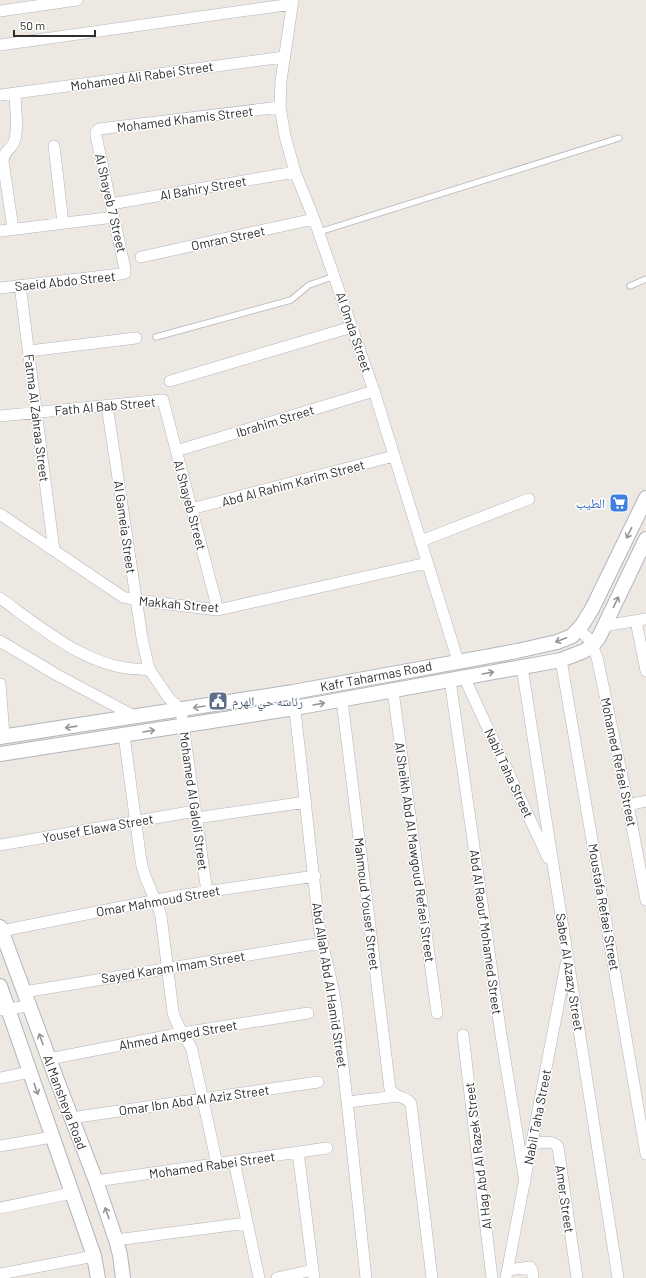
<svg xmlns="http://www.w3.org/2000/svg" width="646" height="1278" viewBox="0 0 646 1278" font-family="Barlow,'Noto Naskh Arabic',sans-serif">
  <style>
    .lines { fill: none; stroke-linecap: round; stroke-linejoin: round }
    .service-casing { stroke: #b2b4bc; stroke-width: 7 }
    .minor-casing { stroke: #b2b4bc; stroke-width: 12 }
    .tertiary-casing { stroke: #b2b4bc; stroke-width: 16 }
    .service { stroke: #fff; stroke-width: 5.5 }
    .minor { stroke: #fff; stroke-width: 11 }
    .tertiary { stroke: #fff; stroke-width: 14 }
    .oneway { stroke: #969696 }
    .labels { text-anchor: middle; dominant-baseline: central; stroke-width: 3; stroke-linejoin: round; paint-order: stroke }
    .street-label { font-size: 13px; fill: #2e2e2e; stroke: #fff }
    .shop-label { font-size: 13px; fill: #366cbe; stroke: #fff; text-anchor: end }
    .service-label { font-size: 13px; fill: #4e5e75; stroke: #fff; text-anchor: start }
  </style>
  <rect width="100%" height="100%" fill="#ede8e2"/>
  <g class="lines">
    <defs>
      <path id="service" d="M319,232L619,138
        M630,286L646,279
        M156,337L291,300L309,285L335,276"/>
      <path id="minor" d="M293,0L281,81L280,107L285,136L295,172L314,219L374,391L458,661
        M0,11L77,0
        M0,45L292,4
        M0,95L284,57
        M54,146L63,223
        M111,204L295,172
        M13,229L3,161C4,150 11,150 14,142C19,130 15,106 15,93
        M0,231L114,217
        M141,257L314,219
        M20,285L54,551
        M0,288L121,274L125,273V269L96,136V132L99,129L280,107
        M29,351L136,338
        M170,381L352,327
        M107,405L142,638L149,669L168,697L181,710L207,892
        M0,416L163,400L218,610
        M176,451L374,391
        M191,509L394,456
        M0,514L123,597L136,600L218,610L427,563
        M421,541L529,499
        M0,598C43,629 93,673 149,669
        M636,621L646,671
        M604,626L646,619
        M578,629L589,639L597,657L628,805L646,900
        M0,641L57,675L136,717
        M561,660L646,1154
        M522,667L618,1278
        M464,677L548,858
        M450,680L501,1035L525,1182
        M0,684L4,736
        M393,691L437,1013
        M293,692L319,926C323,951 331,975 335,1000C347,1093 356,1185 366,1278
        M342,700L390,1089C395,1099 406,1095 411,1104L432,1278
        M124,735L141,861C144,881 156,897 161,916L173,1012C176,1026 186,1036 192,1050L217,1164
        M628,805L646,801
        M196,818L306,802
        M0,845L195,811
        M1,931L177,896L315,876
        M24,992L322,943
        M0,1010L29,1006
        M463,1035L492,1278
        M49,1059L182,1033L308,1013
        M0,1078L30,1072
        M348,1102L397,1096
        M71,1118L318,1082
        M532,1144C540,1143 553,1139 558,1147L577,1278
        M0,1146L52,1137
        M298,1152L314,1278
        M234,1161L259,1278
        M96,1181L327,1148
        M0,1208L72,1193
        M116,1240L247,1223
        M508,1270L530,1267L532,1270L533,1278
        M0,1274L94,1256
        M277,1278L313,1270
        M506,1278L566,964"/>
      <path id="tertiary" d="M0,737L293,692L517,651L557,642L572,636L582,625L592,609L646,498
        M0,754L295,708L561,660L584,651L593,645L599,637L646,539
        M0,927L58,1083L96,1181L116,1240L120,1255L123,1278
        M0,986L94,1256L98,1278"/>
    </defs>
    <use href="#service" class="service-casing"/>
    <use href="#minor" class="minor-casing"/>
    <use href="#tertiary" class="tertiary-casing"/>
    <use href="#service" class="service"/>
    <use href="#minor" class="minor"/>
    <use href="#tertiary" class="tertiary"/>
  </g>
  <defs><path id="oneway-shaft" d="M-6 0H5M1.5-3L5.5 0L1.5 3" fill="none" stroke-width="1.6" stroke-linecap="round" stroke-linejoin="round"/></defs>
  <g class="oneway">
    <use href="#oneway-shaft" transform="translate(629 533) rotate(116)"/>
    <use href="#oneway-shaft" transform="translate(616 602) rotate(-65)"/>
    <use href="#oneway-shaft" transform="translate(561 640) rotate(159)"/>
    <use href="#oneway-shaft" transform="translate(488 673) rotate(-10)"/>
    <use href="#oneway-shaft" transform="translate(319 704) rotate(-10)"/>
    <use href="#oneway-shaft" transform="translate(199 707) rotate(171)"/>
    <use href="#oneway-shaft" transform="translate(71 727) rotate(172)"/>
    <use href="#oneway-shaft" transform="translate(149 731) rotate(-9)"/>
    <use href="#oneway-shaft" transform="translate(41 1039) rotate(-110)"/>
    <use href="#oneway-shaft" transform="translate(36 1089) rotate(71)"/>
    <use href="#oneway-shaft" transform="translate(107 1213) rotate(-109)"/>
  </g>
  <defs>
    <symbol id="supermarket-square" viewBox="-11 -11 22 22"><rect x="-9" y="-9" width="18" height="18" rx="4" fill="#3f7fe0" stroke="#fff"/><path d="M-6-5.5h2.5l.6 2H6L4.5 2H-2.5L-4.4-4H-6ZM-1.5 3.2a1.3 1.3 0 1 0 .1 0ZM3 3.2a1.3 1.3 0 1 0 .1 0Z" fill="#fff"/></symbol>
    <symbol id="civic-square" viewBox="-11 -11 22 22"><rect x="-9" y="-9" width="18" height="18" rx="4" fill="#5c6f8a" stroke="#fff"/><path d="M-.6-6.5H3V-4.5H.6V-3L4-1V1h2V6H-6V1h2V-1L-.6-3ZM-1.2 2.5V6h2.4V2.5Z" fill="#fff"/></symbol>
  </defs>
  <g fill-rule="evenodd">
    <use href="#supermarket-square" x="608" y="492" width="22" height="22"/>
    <use href="#civic-square" x="207" y="690" width="22" height="22"/>
  </g>
  <g class="labels">
    <g class="street-label">
      <text transform="translate(142 76) rotate(-8)">Mohamed Ali Rabei Street</text>
      <text transform="translate(185 119) rotate(-7)">Mohamed Khamis Street</text>
      <text transform="translate(203 188) rotate(-10)">Al Bahiry Street</text>
      <text transform="translate(111 203) rotate(77)">Al Shayeb 7 Street</text>
      <text transform="translate(228 238) rotate(-12)">Omran Street</text>
      <text transform="translate(65 281) rotate(-6)">Saeid Abdo Street</text>
      <text transform="translate(354 332) rotate(71)">Al Omda Street</text>
      <text transform="translate(105 406) rotate(-5)">Fath Al Bab Street</text>
      <text transform="translate(37 418) rotate(83)">Fatma Al Zahraa Street</text>
      <text transform="translate(275 421) rotate(-17)">Ibrahim Street</text>
      <text transform="translate(293 483) rotate(-15)">Abd Al Rahim Karim Street</text>
      <text transform="translate(190 505) rotate(75)">Al Shayeb Street</text>
      <text transform="translate(125 527) rotate(82)">Al Gameia Street</text>
      <text transform="translate(179 604) rotate(5)">Makkah Street</text>
      <text transform="translate(376 676) rotate(-11)">Kafr Taharmas Road</text>
      <text transform="translate(619 762) rotate(78)">Mohamed Refaei Street</text>
      <text transform="translate(509 773) rotate(65)">Nabil Taha Street</text>
      <text transform="translate(194 801) rotate(82)">Mohamed Al Galoli Street</text>
      <text transform="translate(98 828) rotate(-10)">Yousef Elawa Street</text>
      <text transform="translate(415 852) rotate(82)">Al Sheikh Abd Al Mawgoud Refaei Street</text>
      <text transform="translate(158 901) rotate(-10)">Omar Mahmoud Street</text>
      <text transform="translate(367 904) rotate(83)">Mahmoud Yousef Street</text>
      <text transform="translate(604 907) rotate(80)">Moustafa Refaei Street</text>
      <text transform="translate(486 932) rotate(82)">Abd Al Raouf Mohamed Street</text>
      <text transform="translate(173 967) rotate(-9)">Sayed Karam Imam Street</text>
      <text transform="translate(570 972) rotate(81)">Saber Al Azazy Street</text>
      <text transform="translate(330 985) rotate(81)">Abd Allah Abd Al Hamid Street</text>
      <text transform="translate(178 1035) rotate(-10)">Ahmed Amged Street</text>
      <text transform="translate(194 1100) rotate(-8)">Omar Ibn Abd Al Aziz Street</text>
      <text transform="translate(65 1102) rotate(69)">Al Mansheya Road</text>
      <text transform="translate(537 1117) rotate(-79)">Nabil Taha Street</text>
      <text transform="translate(478 1156) rotate(-97)">Al Hag Abd Al Razek Street</text>
      <text transform="translate(212 1165) rotate(-8)">Mohamed Rabei Street</text>
      <text transform="translate(565 1199) rotate(82)">Amer Street</text>
    </g>
    <g class="shop-label">
      <text x="605" y="503">الطيب</text>
    </g>
    <g class="service-label">
      <text x="232" y="701">رئاسه حي الهرم</text>
    </g>
  </g>
  <path d="M14 30v6h81v-6" fill="none" stroke="#2e2e2e" stroke-width="2"/>
  <text x="20" y="30" font-size="12" fill="#2e2e2e" stroke="#ffffff" stroke-width="3" paint-order="stroke">50 m</text>
</svg>
